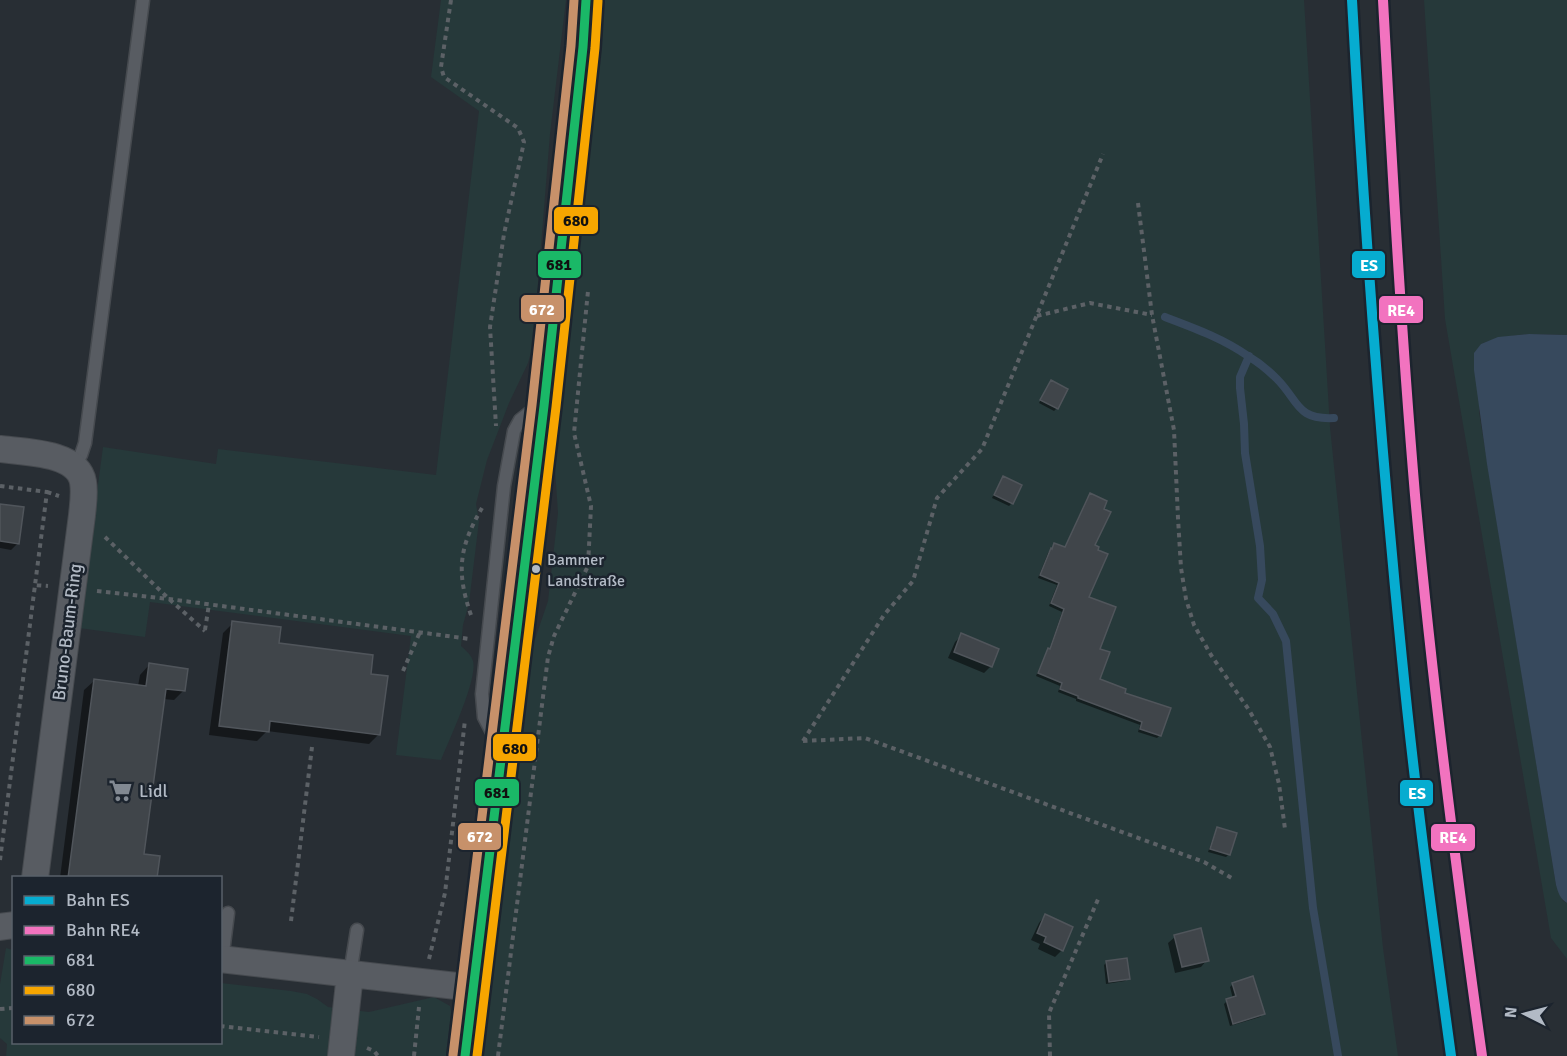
<svg xmlns="http://www.w3.org/2000/svg" width="1567" height="1056" viewBox="0 0 1567 1056" font-family="Signika,sans-serif">
  <style>
    .green { fill: #26393a }
    .water { fill: #37495d }
    .shadow { fill: #0007 }
    .lines { fill: none; stroke-linecap: round; stroke-linejoin: round }
    .stream { stroke: #37495d; stroke-width: 8 }
    .building { fill: #40454a; stroke: #50555b; stroke-width: 1.5 }
    .lane-casing { stroke: #464a4f; stroke-width: 15 }
    .street-casing { stroke: #464a4f; stroke-width: 28 }
    .secondary-casing { stroke: #464a4f; stroke-width: 36 }
    .path { stroke: #5c6166; stroke-width: 4; stroke-dasharray: 4.5 4.5; stroke-linecap: butt }
    .lane { stroke: #585c62; stroke-width: 12 }
    .street { stroke: #585c62; stroke-width: 26 }
    .secondary { stroke: #5c6066; stroke-width: 33 }
    .bus-1-casing { stroke: #1c242e; stroke-width: 14 }
    .bus-2-casing { stroke: #1c242e; stroke-width: 14 }
    .bus-3-casing { stroke: #1c242e; stroke-width: 14 }
    .bus-1 { stroke: #1ab867; stroke-width: 9 }
    .bus-2 { stroke: #f7a600; stroke-width: 9 }
    .bus-3 { stroke: #c7916a; stroke-width: 9 }
    .rail-1-casing { stroke: #1c242e; stroke-width: 15 }
    .rail-2-casing { stroke: #1c242e; stroke-width: 15 }
    .rail-1 { stroke: #06acd0; stroke-width: 10 }
    .rail-2 { stroke: #f273bf; stroke-width: 10 }
    .bus-dot { fill: #b2bac5; stroke: #1c242e; stroke-width: 2 }
    .labels { text-anchor: middle; dominant-baseline: central; stroke-width: 5; stroke-linejoin: round; paint-order: stroke }
    .bus-label { font-size: 16px; fill: #b2bac5; stroke: #1c242e; text-anchor: start }
    .street-label { font-size: 18px; fill: #b2bac5; stroke: #1c242e }
    .poi-label { font-size: 18px; fill: #b2bac5; stroke: #1c242e; text-anchor: start }
    .line-badge { stroke: #1c242e; stroke-width: 2 }
    .badge-label { font-size: 16px; text-anchor: middle; font-weight: bold; fill: #fff }
    .pale-badge-label { font-size: 16px; text-anchor: middle; font-weight: bold; fill: #111 }
  </style>
  <rect width="100%" height="100%" fill="#282e34"/>
  <path class="green" d="M441,0H566L550,134L533,345L528,363L509,403L487,460L476,504L479,521L469,603L463,625L461,646C465,650 471,654 473,661C478,679 449,740 441,760L396,755L411,636L150,602L145,637L79,628L103,447L216,464L218,449L436,475L479,111L431,77Z
    M602,0H1304L1330,427L1383,948L1398,1056H480L531,651L548,601L558,513L554,454Z
    M1424,0H1567V335C1536,334 1511,332 1481,344L1479,412L1556,885L1563,901L1567,903V959L1551,938L1445,319Z
    M6,948L13,950L14,1042H220L221,983L291,991L307,994L317,999L328,1007L369,1012L434,997L450,1006L451,1012L446,1056H6L7,1044L0,1038V984Z"/>
  <path class="water" d="M1529,334L1567,335V903C1560,899 1558,892 1556,885L1487,464L1474,370V353L1481,344L1498,337Z"/>
  <path class="shadow" d="M1051,382L1057,408L1054,411L1039,403Z
    M1004,478L1012,503L1009,506L992,498L1001,480Z
    M1090,495L1093,546L1087,598L1099,649L1098,680L1123,694L1160,735L1157,738L1138,732L1140,725L1076,701V699L1058,692L1060,686L1036,676L1046,653L1049,650L1062,612L1049,606L1057,585L1038,578L1048,553L1052,548L1055,545L1064,549L1087,498Z
    M0,505L18,543L11,550L0,548Z
    M233,623L277,645L369,676L379,734L369,744L267,731L257,741L209,735L223,633Z
    M962,635L991,666L984,673L948,658L955,642Z
    M149,665L184,690L174,700L163,699L143,855L155,878H60L84,690L94,681L138,686L140,675Z
    M1218,829L1229,854L1226,857L1208,852L1215,832Z
    M1045,916L1062,950L1055,957L1038,949L1040,944L1031,940L1039,923Z
    M1175,937L1207,960L1201,967L1175,973L1168,943Z
    M1107,962L1128,978L1125,981L1106,984L1104,965Z
    M1233,984L1263,1014L1260,1017L1230,1026L1224,1004L1227,1001L1233,999L1230,987Z"/>
  <g class="lines">
    <path class="stream" d="M1165,317C1194,328 1222,338 1248,356C1258,362 1269,371 1277,379C1299,401 1296,420 1334,418
      M1249,356L1240,377V388L1244,424L1245,453L1260,546L1262,580L1258,598L1273,614L1286,641L1313,908L1338,1056"/>
  </g>
  <path class="building" d="M1051,380L1068,389L1058,409L1040,400Z
    M1003,476L1022,485L1013,504L994,495Z
    M1090,493L1107,501L1104,509L1111,512L1095,545L1099,547L1098,550L1108,554L1089,597L1116,607L1100,649L1110,652L1100,679L1126,689L1125,693L1171,708L1161,736L1140,729L1142,722L1078,698V696L1060,689L1062,683L1038,673L1048,648L1050,649L1064,609L1051,603L1059,583L1040,575L1051,548L1052,549L1054,543L1065,547Z
    M0,504L24,507L19,544L0,541Z
    M232,621L281,627L279,643L373,655L371,674L388,676L380,735L270,721L269,732L219,726Z
    M961,633L999,649L992,667L954,652Z
    M149,663L188,669L185,691L166,689L144,854L160,856L157,878H68L94,679L146,686Z
    M1217,827L1237,833L1230,855L1210,849Z
    M1045,914L1073,927L1063,951L1044,942L1046,937L1037,933Z
    M1201,928L1209,961L1182,967L1174,935Z
    M1127,958L1130,979L1109,982L1106,961Z
    M1253,976L1265,1014L1233,1024L1226,999L1236,996L1232,983Z"/>
  <g class="lines">
    <defs>
      <path id="lane" d="M73,466L81,455L85,443L143,0
        M495,738L484,717L482,694L504,486L514,431L520,420L530,412L540,408
        M222,960L228,913
        M350,974L357,930"/>
      <path id="street" d="M0,449C24,452 78,452 83,482C85,493 83,504 82,515L35,878
        M0,927L14,925
        M220,959L474,988
        M341,1056L350,974"/>
      <path id="secondary" d="M465,1056L544,406L583,47L586,0"/>
    </defs>
    <use href="#lane" class="lane-casing"/>
    <use href="#street" class="street-casing"/>
    <use href="#secondary" class="secondary-casing"/>
    <path class="path" d="M451,0L441,67L444,77L518,128L524,142L504,234L490,327L496,426
      M1138,203L1152,315L1174,430L1178,518L1181,568L1186,599L1194,625L1211,655L1249,710L1270,747L1279,784L1285,829
      M1037,316L1090,303L1152,315
      M0,486L47,492L35,585
      M47,492L59,496
      M105,537L169,599L205,631
      M97,591L169,599L470,639
      M471,615C456,572 459,547 482,508
      M205,630L209,604
      M403,671L420,632
      M803,741L884,615L913,581L937,498L982,449L1103,154
      M803,741L865,738L1204,862L1235,880
      M0,860L35,585L48,586
      M291,921L312,747
      M429,959L445,893L465,720
      M0,1009L14,1008
      M220,1026L319,1037
      M367,1048L374,1051L378,1056
      M414,1056L419,1007
      M498,1056L548,657L554,636L588,566L591,506L574,433L588,291
      M1050,1056L1049,1013L1099,897"/>
    <use href="#lane" class="lane"/>
    <use href="#street" class="street"/>
    <use href="#secondary" class="secondary"/>
    <defs>
      <path id="bus-1" d="M465,1056L544,406L583,47L586,0"/>
      <path id="bus-2" d="M477,1056L556,407L595,48L598,1"/>
      <path id="bus-3" d="M453,1055L532,405L571,46L574,0"/>
    </defs>
    <use href="#bus-1" class="bus-1-casing"/>
    <use href="#bus-2" class="bus-2-casing"/>
    <use href="#bus-3" class="bus-3-casing"/>
    <use href="#bus-1" class="bus-1"/>
    <use href="#bus-2" class="bus-2"/>
    <use href="#bus-3" class="bus-3"/>
    <defs>
      <path id="rail-1" d="M1352,0C1364,220 1380,440 1402,659C1415,792 1433,924 1451,1056"/>
      <path id="rail-2" d="M1383,0C1392,165 1401,330 1415,495C1432,683 1456,869 1482,1056"/>
    </defs>
    <use href="#rail-1" class="rail-1-casing"/>
    <use href="#rail-2" class="rail-2-casing"/>
    <use href="#rail-1" class="rail-1"/>
    <use href="#rail-2" class="rail-2"/>
  </g>
  <defs>
    <symbol id="supermarket-bare" viewBox="-9 -9 18 18"><path d="M-6-5.5h2.5l.6 2H6L4.5 2H-2.5L-4.4-4H-6ZM-1.5 3.2a1.3 1.3 0 1 0 .1 0ZM3 3.2a1.3 1.3 0 1 0 .1 0Z" fill="#828992" stroke="#1c242e" stroke-width="2.5" paint-order="stroke"/></symbol>
  </defs>
  <g fill-rule="evenodd">
    <use href="#supermarket-bare" x="104" y="774" width="33" height="33"/>
  </g>
  <circle class="bus-dot" cx="536" cy="569" r="5"/>
  <g class="labels">
    <g class="bus-label">
      <text x="547" y="560">Bammer<tspan x="547" dy="21">Landstraße</tspan></text>
    </g>
    <g class="street-label">
      <text transform="translate(67 632) rotate(-83)">Bruno-Baum-Ring</text>
    </g>
    <g class="poi-label">
      <text x="139" y="791">Lidl</text>
    </g>
  </g>
  <g class="line-badge">
    <rect x="553" y="206" width="46" height="29" rx="6" fill="#f7a600"/>
    <rect x="537" y="250" width="45" height="29" rx="6" fill="#1ab867"/>
    <rect x="1351" y="250" width="35" height="29" rx="6" fill="#06acd0"/>
    <rect x="520" y="294" width="45" height="29" rx="6" fill="#c7916a"/>
    <rect x="1378" y="295" width="46" height="29" rx="6" fill="#f273bf"/>
    <rect x="492" y="733" width="45" height="29" rx="6" fill="#f7a600"/>
    <rect x="474" y="778" width="46" height="29" rx="6" fill="#1ab867"/>
    <rect x="1399" y="779" width="35" height="28" rx="6" fill="#06acd0"/>
    <rect x="457" y="822" width="45" height="29" rx="6" fill="#c7916a"/>
    <rect x="1430" y="823" width="46" height="29" rx="6" fill="#f273bf"/>
  </g>
  <g class="badge-label">
    <text x="1369" y="271">ES</text>
    <text x="542" y="315">672</text>
    <text x="1401" y="316">RE4</text>
    <text x="1417" y="799">ES</text>
    <text x="480" y="842">672</text>
    <text x="1453" y="843">RE4</text>
  </g>
  <g class="pale-badge-label">
    <text x="576" y="226">680</text>
    <text x="559" y="270">681</text>
    <text x="515" y="754">680</text>
    <text x="497" y="798">681</text>
  </g>
  <rect x="12" y="876" width="210" height="168" fill="#1c242e" stroke="#58606a" stroke-width="1.5"/>
  <rect x="24" y="896" width="30" height="9" fill="#06acd0" stroke="#58606a" stroke-width="1.5"/>
  <text x="66" y="906" font-size="18" fill="#b2bac5">Bahn ES</text>
  <rect x="24" y="926" width="30" height="9" fill="#f273bf" stroke="#58606a" stroke-width="1.5"/>
  <text x="66" y="936" font-size="18" fill="#b2bac5">Bahn RE4</text>
  <rect x="24" y="956" width="30" height="9" fill="#1ab867" stroke="#58606a" stroke-width="1.5"/>
  <text x="66" y="966" font-size="18" fill="#b2bac5">681</text>
  <rect x="24" y="986" width="30" height="9" fill="#f7a600" stroke="#58606a" stroke-width="1.5"/>
  <text x="66" y="996" font-size="18" fill="#b2bac5">680</text>
  <rect x="24" y="1016" width="30" height="9" fill="#c7916a" stroke="#58606a" stroke-width="1.5"/>
  <text x="66" y="1026" font-size="18" fill="#b2bac5">672</text>
  <g transform="translate(1525 1014) rotate(276)" stroke="#1c242e" stroke-width="4.5" paint-order="stroke">
  <path d="M0-4.5L10 22L0 15L-10 22Z" fill="#b2bac5"/>
  <text y="-9" font-size="16" font-weight="bold" text-anchor="middle" fill="#b2bac5">N</text>
  </g>
</svg>
